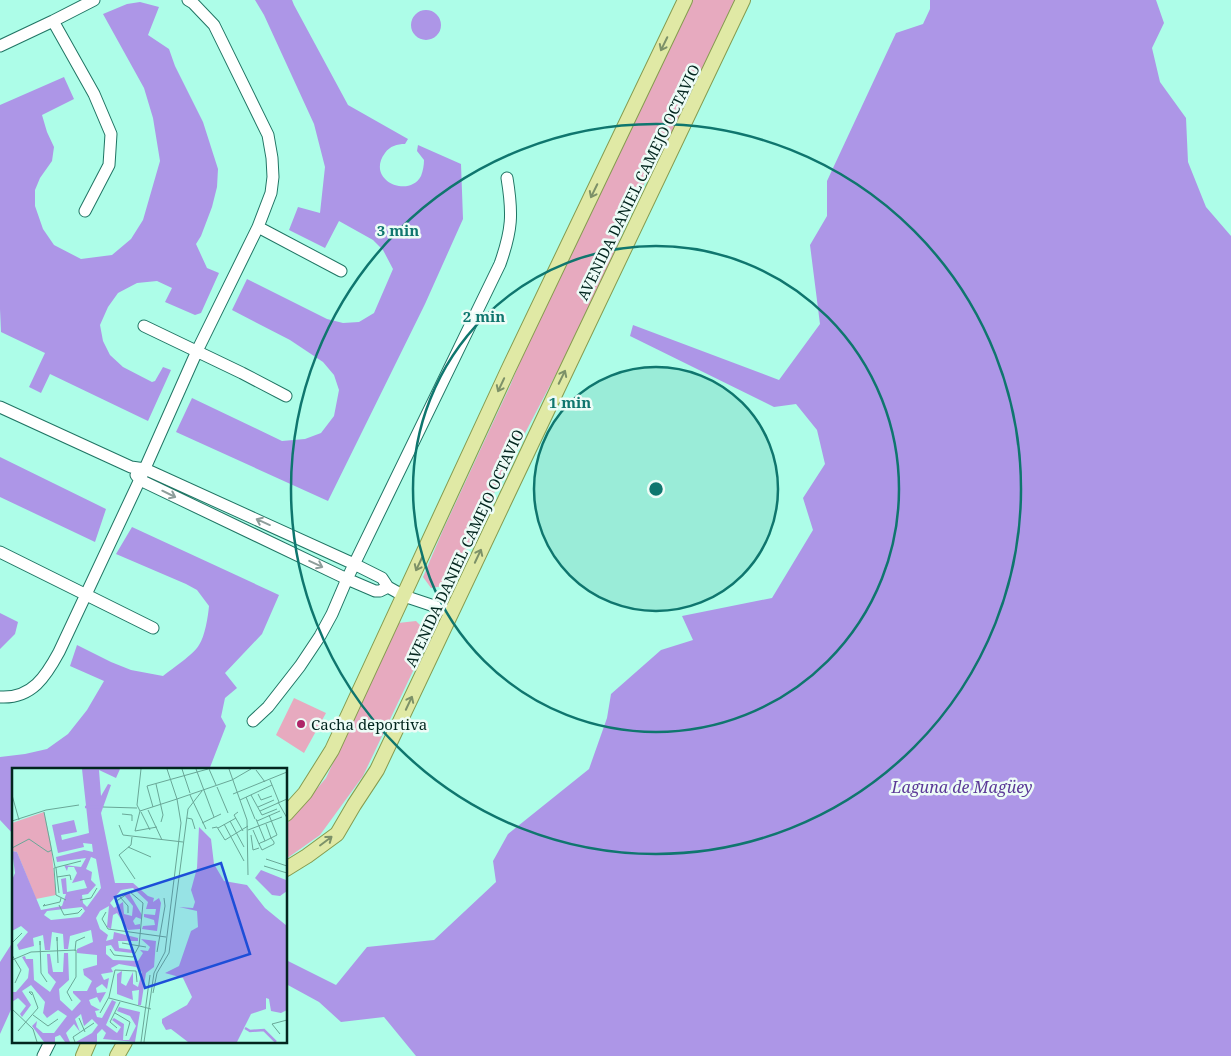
<svg xmlns="http://www.w3.org/2000/svg" width="1231" height="1056" viewBox="0 0 1231 1056" font-family="'Noto Serif',serif">
  <style>
    .green { fill: #e7aabf }
    .water { fill: #ad96e7 }
    .lines { fill: none; stroke-linecap: round; stroke-linejoin: round }
    .minor-casing { stroke: #207564; stroke-width: 13 }
    .major-casing { stroke: #859b4f; stroke-width: 16 }
    .minor { stroke: #fff; stroke-width: 11 }
    .major { stroke: #e0e9a5; stroke-width: 14 }
    .oneway { stroke: #7c9168 }
    .oneway2 { stroke: #8d9d9a }
    .ring { fill: none; stroke: #0f766e; stroke-width: 2.5 }
    .poi-dot { fill: #ae2568; stroke: #edfcf7; stroke-width: 2 }
    .labels { text-anchor: middle; dominant-baseline: central; stroke-width: 5; stroke-linejoin: round; paint-order: stroke }
    .street-label { font-size: 15px; fill: #02251e; stroke: #edfcf7 }
    .poi-label { font-size: 15px; fill: #02251e; stroke: #edfcf7; text-anchor: start }
    .water-label { font-size: 16px; font-style: italic; fill: #5b3997; stroke: #edfcf7 }
    .inset-river { fill: none; stroke: #ad96e7; stroke-width: 2.5 }
    .inset-road { fill: none; stroke: #69a797; stroke-width: 1 }
    .view { fill: #1d4ed8; fill-opacity: 0.15; stroke: #1d4ed8; stroke-width: 2.5 }
    .inset-edge { fill: none; stroke: #02251e; stroke-width: 2.5 }
    .centre { fill: #0f766e; stroke: #edfcf7; stroke-width: 2.5 }
    .ring-label { font-size: 15px; text-anchor: middle; font-weight: bold; fill: #0f766e; stroke: #edfcf7; stroke-width: 5; stroke-linejoin: round; paint-order: stroke }
  </style>
  <rect width="100%" height="100%" fill="#adfde8"/>
  <path class="green" d="M692,0H735L686,108L638,195L603,279L567,353L502,477L449,585L431,588L423,577L443,530L510,386L533,330L575,246L601,188Z
    M416,621L426,631L424,648L363,776L320,835L286,859V825L326,778L398,623Z
    M294,698L326,713L304,753L276,735Z"/>
  <path class="water" d="M255,0H292L294,5L348,105L408,139L405,144C397,144 390,146 385,153C365,180 409,199 421,176C423,171 424,165 424,160L417,151L418,145L461,164L463,219L425,304L328,501L176,432L192,398L282,441L305,439L321,433L334,416L339,390L334,375L323,362L290,340L232,310L247,279L327,319L343,323L359,322L374,313L393,269L383,250L373,240L339,221L325,248L289,230L298,207L320,213L325,167L314,124L264,15Z
    M930,0H1156L1164,23L1152,48L1160,82L1186,118L1188,162L1206,207L1231,236V1056H416L384,1017L341,1022L319,1002L286,984V960L336,985L367,947L434,940L496,882L493,861L508,834L589,769L607,718L611,694L661,650L693,640L682,616L772,598L813,530L803,498L825,464L817,430L796,404L774,407L630,336L633,325L779,380L820,324L810,245L827,216V181L896,33L923,24L930,9Z
    M140,2L159,7L148,35L169,49L175,66L203,122L218,169L217,187L212,207L201,236L196,244L207,268L219,273L201,313L195,315L165,302L172,288L157,281L137,283L118,293L108,307L100,325L103,341L110,355L123,367L152,382L155,381L163,367L171,370L148,421L50,374L41,393L29,387L45,353L1,332L0,309V105L64,77L74,99L42,115L47,132L54,147L52,161L40,178L35,190V206L43,229L54,245L81,259L112,255L131,239L143,220L160,161L153,118L144,88L103,14L127,4Z
    M411 25a15 15 0 1 1 30 0a15 15 0 1 1-30 0Z
    M0,457L106,509L95,542L0,497Z
    M132,527L279,595L262,634L225,673L237,688L225,698L221,717L226,726L209,770H14V835L0,820V757L25,754L47,749L68,734L87,710L104,681L70,666L77,645L111,662L131,670L163,676C173,668 193,655 199,645C205,636 208,617 209,606L197,590L186,584L116,554Z
    M0,613L18,622L15,634L0,649Z
    M14,940V1003L0,1034V962Z"/>
  <g class="lines">
    <defs>
      <path id="minor" d="M53,21L94,94L111,134L109,165L85,211
        M0,46L53,21L94,0
        M258,227L341,271
        M144,326L242,373L286,396
        M0,407L131,467L145,469L354,564L382,578L388,587L404,596L452,612
        M136,475L140,480L347,579L375,591H380L388,587
        M0,552L153,628
        M0,697C32,699 46,676 59,652L142,475L197,351L258,227L271,193L273,177L272,158L268,135L214,25L193,3L188,0
        M253,721L268,707L300,666L320,636L332,614L347,579L500,264C512,230 513,214 507,178
        M43,1056L50,1042"/>
      <path id="major" d="M286,814L305,793L332,750L508,370L685,0
        M286,869L307,856L337,834L354,805L377,770L558,388L743,0
        M83,1056L89,1042
        M117,1056L125,1042"/>
    </defs>
    <use href="#minor" class="minor-casing"/>
    <use href="#major" class="major-casing"/>
    <use href="#minor" class="minor"/>
    <use href="#major" class="major"/>
  </g>
  <defs><path id="oneway-shaft" d="M-6 0H5M1.5-3L5.5 0L1.5 3" fill="none" stroke-width="1.6" stroke-linecap="round" stroke-linejoin="round" transform="scale(1.25)"/></defs>
  <g class="oneway">
    <use href="#oneway-shaft" transform="translate(664 44) rotate(116)"/>
    <use href="#oneway-shaft" transform="translate(594 191) rotate(116)"/>
    <use href="#oneway-shaft" transform="translate(562 377) rotate(-64)"/>
    <use href="#oneway-shaft" transform="translate(501 385) rotate(115)"/>
    <use href="#oneway-shaft" transform="translate(478 556) rotate(-65)"/>
    <use href="#oneway-shaft" transform="translate(419 564) rotate(115)"/>
    <use href="#oneway-shaft" transform="translate(409 703) rotate(-65)"/>
    <use href="#oneway-shaft" transform="translate(326 841) rotate(-37)"/>
  </g>
  <g class="oneway2">
    <use href="#oneway-shaft" transform="translate(169 494) rotate(26)"/>
    <use href="#oneway-shaft" transform="translate(263 522) rotate(-156)"/>
    <use href="#oneway-shaft" transform="translate(316 564) rotate(25)"/>
  </g>
  <circle cx="656" cy="489" r="122" fill="#0f766e" fill-opacity=".12"/>
  <g class="ring">
    <circle cx="656" cy="489" r="122"/>
    <circle cx="656" cy="489" r="243"/>
    <circle cx="656" cy="489" r="365"/>
  </g>
  <circle class="poi-dot" cx="301" cy="724" r="5"/>
  <g class="labels">
    <g class="street-label">
      <text transform="translate(638 182) rotate(-64)">AVENIDA DANIEL CAMEJO OCTAVIO</text>
      <text transform="translate(464 548) rotate(-65)">AVENIDA DANIEL CAMEJO OCTAVIO</text>
    </g>
    <g class="poi-label">
      <text x="311" y="724">Cacha deportiva</text>
    </g>
    <g class="water-label">
      <text x="962" y="787">Laguna de Magüey</text>
    </g>
  </g>
  <g transform="translate(12 768)">
    <rect width="275" height="275" fill="#adfde8"/>
    <path d="M32,44L39,76L44,127L24,131L5,84L0,83V55Z" fill="#e7aabf"/>
    <path d="M70,1H108L104,10L87,2L89,28L96,16L99,17L89,45L103,115H121L136,128L142,130L141,134L147,130L149,135L145,163L130,161L131,158L143,157L142,152L132,149V146L143,147L144,141H134L136,134L121,120L109,122L98,135L102,140L111,134L112,146L120,148L121,138L112,127L117,125L130,147L129,151L124,149L121,153L123,157L128,156V161L116,162L105,145L101,147L99,161L95,159L97,138L88,143L84,150L88,161L96,167L94,173L101,171L102,164L126,170V173H106L107,180L122,182L120,185L103,183L99,177L94,178V186L101,192L126,193L131,185L128,182L136,183L138,179L129,171L144,173L142,199L134,205L129,237H126L127,222L120,223L121,232L105,226V206L110,203L109,215L114,218L121,204V216L126,219L130,204L124,199L107,196L99,200L101,204L89,206L92,212L97,210L95,221L90,216L84,220L85,225L94,224L88,235L85,229L77,232L79,237L88,242L83,243L85,249L90,250L100,232L104,234L94,257L105,265L109,259L100,252L102,250L112,256L111,272H117L124,258L118,248L105,243L107,239L128,244L123,274L91,271L94,265L90,261L85,266V274H64L80,265L86,257L80,251L72,258L69,246L63,251L68,264L62,256L54,265L58,274H53L48,267L43,269V274H32L20,258L25,253L24,259L31,265H42L55,248L46,242L35,250L31,245L33,234L19,217L10,223L19,237L10,249L8,246L14,238L6,230L0,234V224H4L16,210L17,201L10,189L13,188L14,191H21L22,212L38,224L44,214L36,205L35,186H38L41,204H51L52,185H56L57,212L47,221L48,232L60,243L69,233L61,225V223H75L80,213L72,207L71,201L85,197V187L65,185V181L81,174L79,162L58,168L56,181H52L51,166L40,164L38,182H33L31,167L21,170L22,178L7,182L5,177L16,164L9,158L0,163V112L3,105L0,83L5,84L29,142L50,138L54,126H51L49,111L54,110L55,124L75,120L72,112L60,115L65,105L62,99H56L55,103L52,97L69,99L74,90L45,94L44,89L72,82L81,84L80,76L71,75L72,79L46,85L40,57L62,52L65,64L49,67L50,72L77,65ZM79,89L84,91L89,120L75,139L71,135L70,127L76,126L84,117L79,112L80,104L74,101ZM70,139L73,143L68,149L39,152L32,147L35,143ZM187,59L199,71L202,96L212,113L235,117L253,140L275,158V242L269,245L259,243L257,231L254,230V241L239,246L225,274H176L159,261L154,262L150,255V251L175,237L180,229L171,210L153,205L167,198L179,163L186,159L185,143L167,139L181,140L183,134L179,122L185,100ZM249,102L274,112L275,123L268,128L260,127L243,110Z" fill="#ad96e7" fill-rule="evenodd"/>
    <path class="inset-river" d="M73,39H89M233,260L238,263L252,262L264,274"/>
    <path class="inset-road" d="M129,1L125,37L128,43L165,31L155,1M170,1L178,25M184,1L202,49M197,1L204,17M217,1L235,52L236,107M244,2L253,14M258,12L267,34M144,16L151,47L149,54M205,19L216,45M221,26L275,4M246,26L249,32L260,28M0,27L7,52M178,27L194,61M239,27L250,47L265,41M234,29L243,51M228,32L260,17M266,34L275,50M91,39L125,40M141,39L135,18L196,1M246,39L262,32M136,42L150,72M128,43L123,63L145,59M248,43L275,31M32,44L43,99M129,44L138,62M226,44L222,47L231,63M110,46L120,47V53M175,50L180,51L183,61M244,51L253,73M0,53L34,42L67,37M218,53L232,79M245,53L268,43M190,55L209,46M212,56L232,93M254,56L259,70L262,74V76L250,82L247,76L248,75L253,73L265,67L257,47M107,57L111,67L171,74M200,60L205,59L213,72L236,58M206,60L224,50M236,62L270,49M241,62L247,76M239,67L241,82L247,80M120,69L119,77L107,87L123,111M116,79L139,89M0,80L17,71L36,84L40,82M254,91L275,98M252,98L275,105M44,100L47,125M45,109L58,107L59,112M108,129L116,138V145M54,132L44,127L42,100L69,93M68,132L79,130L85,120M33,136L31,138L48,134L49,130M47,137L52,147L66,145L70,141M94,144L90,151L96,161L154,169M45,173V169L46,195M0,175L10,165L8,167M110,175L134,179M28,177V173L29,205L35,214M98,181L102,187L121,189L127,178L131,135L118,124L103,134M63,183L64,173L73,169M145,184L153,138L152,130M0,187L9,202L3,215M0,192L19,184L64,182V209L55,224L60,233M141,225L145,205L157,185L176,41L190,23M97,230L139,241M0,241L21,261L25,274M88,245L97,229L103,202L124,203L125,214M103,245L118,254L114,268M21,247L36,258L46,251M67,250L73,264M105,260L98,254L108,234M8,261L6,263L26,240L20,224H17L20,227M268,266L260,256L275,252M63,274L61,269L82,255M129,274L138,207M132,274L142,205L153,184L169,55L165,31L220,12L239,1"/>
    <path class="view" d="M209,95L238,186L133,220L103,129Z"/>
    <rect width="275" height="275" class="inset-edge"/>
  </g>
  <circle cx="656" cy="489" r="8" class="centre"/>
  <g class="ring-label">
    <text x="398" y="236">3 min</text>
    <text x="484" y="322">2 min</text>
    <text x="570" y="408">1 min</text>
  </g>
</svg>
